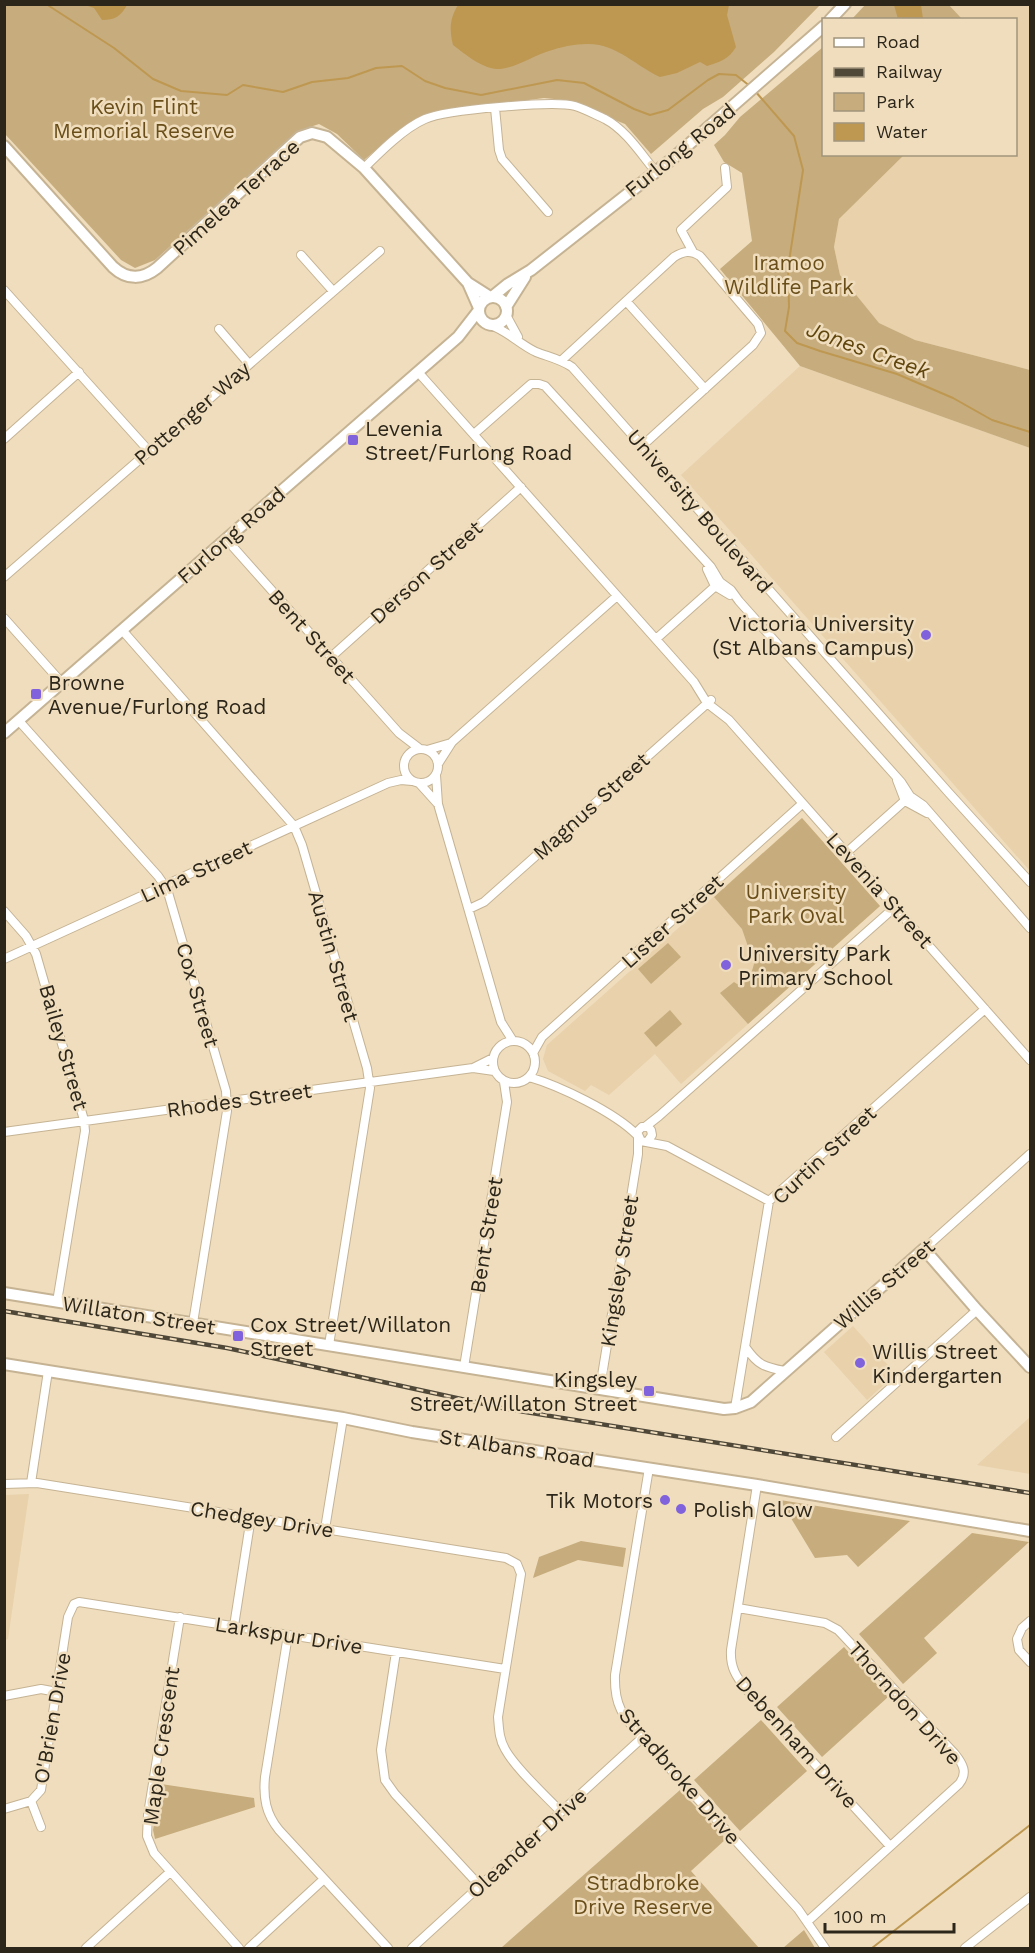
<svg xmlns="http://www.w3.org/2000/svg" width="1035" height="1953" viewBox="0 0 1035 1953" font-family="'Work Sans',sans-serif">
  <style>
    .built { fill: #e8d1ab }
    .green { fill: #c7ac7d }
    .water { fill: #be9851 }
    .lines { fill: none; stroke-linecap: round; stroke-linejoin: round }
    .stream { stroke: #be9851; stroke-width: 2 }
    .minor-casing { stroke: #c5b394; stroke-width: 10 }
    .tertiary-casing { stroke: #c5b394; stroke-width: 14 }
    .secondary-casing { stroke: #c5b394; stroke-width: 14 }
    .minor { stroke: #fff; stroke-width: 8 }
    .tertiary { stroke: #fff; stroke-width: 10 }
    .secondary { stroke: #fff; stroke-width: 10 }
    .rail-casing { stroke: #4f4738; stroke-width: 4.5 }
    .rail { stroke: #efddbd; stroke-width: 2; stroke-dasharray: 7; stroke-linecap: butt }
    .poi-dot { fill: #8162dd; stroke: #efddbd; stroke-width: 2 }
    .labels { text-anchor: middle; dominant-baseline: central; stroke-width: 5; stroke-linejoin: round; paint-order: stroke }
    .park-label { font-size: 21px; fill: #694e19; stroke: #efddbd }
    .street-label { font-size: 21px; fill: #2c261a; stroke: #efddbd }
    .poi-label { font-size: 21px; fill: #2c261a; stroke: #efddbd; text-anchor: start }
    .water-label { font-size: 22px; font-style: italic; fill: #60450d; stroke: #efddbd }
  </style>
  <rect width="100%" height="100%" fill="#efddbd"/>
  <path class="built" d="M949,5H1030V370L915,340L879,323L840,275L834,247L839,219L904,155L1016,154V20L962,19Z
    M800,366L1030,448V871L681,475Z
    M802,818L880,906L681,1084L655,1054L609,1095L591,1085L585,1091L548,1071L543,1059L547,1045Z
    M853,1326L896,1374L867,1400L824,1352Z
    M1030,1417V1474L977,1465Z
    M29,1494L8,1639L5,1640V1495Z"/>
  <path class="green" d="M866,4L949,5L962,19L851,20Z
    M5,5H820L774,52L723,97L703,109L651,154L625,124L564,100L544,98L425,114L403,127L364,160L337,134L319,124L298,131L155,260L135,268L121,260L5,134Z
    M823,47L824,154L904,155L839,219L834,247L840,275L879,323L915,340L1030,370V448L800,366L720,269L752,241L742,173L724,162L714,145L725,135L740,117Z
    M802,818L880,906L748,1024L720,993L734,982L737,984L749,981L754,964L742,929L714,897Z
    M668,943L681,957L651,984L638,969Z
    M670,1010L682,1024L656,1047L644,1033Z
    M780,1500L910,1521L858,1567L847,1555L815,1558Z
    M972,1533L1029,1542L924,1638L937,1653L903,1684L859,1634Z
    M581,1541L626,1548L623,1567L578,1560L533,1578L539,1557Z
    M844,1647L888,1697L822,1757L777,1707Z
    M761,1720L807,1771L740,1831L694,1780Z
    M161,1784L254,1798L255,1807L155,1839L153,1830Z
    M680,1790L726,1839L691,1871L759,1948H501Z
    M804,1930L815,1948H783Z"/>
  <path class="water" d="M85,5L127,4V5C121,16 115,20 102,20L94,8Z
    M458,5H729L727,15L736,47C729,59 720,62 707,66L700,62L677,73L660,77C640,68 621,49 599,45C584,42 563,46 549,51C532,56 515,69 497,69C481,68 465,54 453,45C449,29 450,18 458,5Z
    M894,5H921L923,19H898Z"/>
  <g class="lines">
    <path class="stream" d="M46,4L114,48L153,79L181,91L227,95L243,85L283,92L312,82L348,78L376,68L402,66L425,81L445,88L481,95L557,80L584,83L634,109L650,115L668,110L708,80L719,74L736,75L751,87
      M755,91L794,136L803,170L788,268L789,307L785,331L797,343L820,351L897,374L953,398L992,420L1030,432
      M872,1948L1030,1825"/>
    <defs>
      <path id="minor" d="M495,108L499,150L502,159L548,212
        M364,168C380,152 404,128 425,119C445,110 554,100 575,106C585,109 596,115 605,119C626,130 641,154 656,172
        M693,252L681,230L727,187L725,168
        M301,255L333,291
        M4,290L149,451
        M626,301L705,389
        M506,315L518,337
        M490,325C508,331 519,344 536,352C549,357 560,359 572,367L949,793L1030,882
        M219,329L249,364
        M562,360L674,257C684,251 690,250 700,256L758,324L761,333L753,345L643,445
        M418,372L694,682L707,703L729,720L1030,1060
        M474,434L531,384H539L545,386L711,567L720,582L731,590L739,601L901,782L910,796L923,805L1030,928
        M4,439L79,372
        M226,539L399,733L420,749
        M707,569L715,586L730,595
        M4,577L380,251
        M4,618L62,683
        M122,630L294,826L302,845L367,1068L370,1088L329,1345
        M656,639L720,582
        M331,657L521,487
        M19,721L158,876L167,889L226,1091L227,1111L193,1323
        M404 766a17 17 0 1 1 34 0a17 17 0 1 1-34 0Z
        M427,750L451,743
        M438,764L452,742L617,596
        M436,775L438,804L501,1022L513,1041
        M897,780L905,801L927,813
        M419,783L437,803
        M846,853L910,796
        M469,909L484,902L711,700
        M4,911L26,936L36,954L84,1120L85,1131L57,1302
        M4,959L388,783L401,780L412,781
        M493 1062a21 21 0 1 1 42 0a21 21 0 1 1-42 0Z
        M533,1053L542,1037L802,804
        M473,1068L493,1058
        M529,1077C560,1086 614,1112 637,1135
        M645,1127L659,1116L895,907
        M4,1132L473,1068L494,1071
        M648,1141L652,1135L651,1130L648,1127H642L637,1132L641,1141L667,1146L769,1201
        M924,1249L1030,1154
        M746,1348C758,1365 764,1367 785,1371
        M464,1367L507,1102L504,1082
        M600,1388L638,1154V1137
        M735,1408L769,1201L985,1009
        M836,1437L977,1310
        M649,1468L615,1675C614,1706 623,1716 642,1738L798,1909L825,1948
        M31,1483L48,1371
        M4,1484L37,1483L506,1558L517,1564L521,1574L498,1717C499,1728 499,1739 505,1749C515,1768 546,1796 561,1812
        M757,1485L731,1650C730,1667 736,1677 747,1690L890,1846
        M325,1529L343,1418
        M738,1608L825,1623L838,1630L955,1754C963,1764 968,1773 959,1784L808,1921
        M180,1617L148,1814L147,1836L154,1853L239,1948
        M1030,1621L1022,1628L1017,1639L1019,1650L1030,1662
        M234,1626L251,1517
        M288,1635L265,1777C263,1798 266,1814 279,1830L388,1948
        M396,1652L381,1750L385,1780L395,1794L480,1886
        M4,1696L41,1689L57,1692
        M31,1801L41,1827
        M4,1809L31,1801L41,1790L68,1617L74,1604L79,1602L505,1669
        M86,1948L169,1873
        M249,1948L324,1879
        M412,1948L642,1738
        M965,1948L1030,1897"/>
      <path id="tertiary" d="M4,146L113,267C127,280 142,280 157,268L300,137L312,133L327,137L364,168L468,283L490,297
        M468,283L479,308
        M4,1293L724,1409L735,1408L751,1402L924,1249L977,1310L1030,1367"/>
      <path id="secondary" d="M830,20L845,4
        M492,297L508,284L531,270L672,159L824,26
        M479 311a14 14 0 1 1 28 0a14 14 0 1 1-28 0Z
        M506,307L525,277
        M4,733L458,337L479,310
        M4,1364L343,1418L412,1432L757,1485L1030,1531"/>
    </defs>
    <use href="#minor" class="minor-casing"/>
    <use href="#tertiary" class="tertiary-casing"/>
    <use href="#secondary" class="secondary-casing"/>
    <use href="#minor" class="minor"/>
    <use href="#tertiary" class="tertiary"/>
    <use href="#secondary" class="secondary"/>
    <defs>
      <path id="rail" d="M4,1311L227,1348L507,1409L1030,1493"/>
    </defs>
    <use href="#rail" class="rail-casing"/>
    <use href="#rail" class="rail"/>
  </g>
  <g class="poi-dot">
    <rect x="347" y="434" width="12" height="12" rx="3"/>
    <circle cx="926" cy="635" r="6"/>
    <rect x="30" y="688" width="12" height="12" rx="3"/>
    <circle cx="726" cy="965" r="6"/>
    <rect x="232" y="1330" width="12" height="12" rx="3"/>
    <circle cx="860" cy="1363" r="6"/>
    <rect x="643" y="1385" width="12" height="12" rx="3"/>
    <circle cx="665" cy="1500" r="6"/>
    <circle cx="681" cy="1509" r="6"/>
  </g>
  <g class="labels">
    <g class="park-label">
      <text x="144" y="106">Kevin Flint<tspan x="144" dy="24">Memorial Reserve</tspan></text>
      <text x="789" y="262">Iramoo<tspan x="789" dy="24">Wildlife Park</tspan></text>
      <text x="796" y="891">University<tspan x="796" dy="24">Park Oval</tspan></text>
      <text x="643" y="1882">Stradbroke<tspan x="643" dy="24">Drive Reserve</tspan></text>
    </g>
    <g class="street-label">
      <text transform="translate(680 150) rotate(-39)">Furlong Road</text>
      <text transform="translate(236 197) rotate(-42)">Pimelea Terrace</text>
      <text transform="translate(192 413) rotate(-41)">Pottenger Way</text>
      <text transform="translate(700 511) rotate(49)">University Boulevard</text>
      <text transform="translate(231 535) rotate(-41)">Furlong Road</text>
      <text transform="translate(426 572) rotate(-42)">Derson Street</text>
      <text transform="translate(312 636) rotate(48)">Bent Street</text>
      <text transform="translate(591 806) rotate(-42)">Magnus Street</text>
      <text transform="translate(196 871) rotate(-25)">Lima Street</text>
      <text transform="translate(880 890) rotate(48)">Levenia Street</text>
      <text transform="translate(672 921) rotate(-42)">Lister Street</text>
      <text transform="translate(334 956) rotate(74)">Austin Street</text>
      <text transform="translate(198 995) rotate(74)">Cox Street</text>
      <text transform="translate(64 1047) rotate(74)">Bailey Street</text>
      <text transform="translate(239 1100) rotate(-8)">Rhodes Street</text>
      <text transform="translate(824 1155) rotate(-43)">Curtin Street</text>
      <text transform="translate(486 1235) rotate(-81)">Bent Street</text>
      <text transform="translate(619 1271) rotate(-81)">Kingsley Street</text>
      <text transform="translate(884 1284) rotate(-41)">Willis Street</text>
      <text transform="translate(139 1315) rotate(9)">Willaton Street</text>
      <text transform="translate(517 1448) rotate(9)">St Albans Road</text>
      <text transform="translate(262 1519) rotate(9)">Chedgey Drive</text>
      <text transform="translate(289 1635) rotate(9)">Larkspur Drive</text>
      <text transform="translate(905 1703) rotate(48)">Thorndon Drive</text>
      <text transform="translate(52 1718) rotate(-80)">O'Brien Drive</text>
      <text transform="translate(797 1742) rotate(48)">Debenham Drive</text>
      <text transform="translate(161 1746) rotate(-82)">Maple Crescent</text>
      <text transform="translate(680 1776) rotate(49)">Stradbroke Drive</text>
      <text transform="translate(527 1843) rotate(-42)">Oleander Drive</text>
    </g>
    <g class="poi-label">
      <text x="365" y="428">Levenia<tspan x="365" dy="24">Street/Furlong Road</tspan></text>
      <text x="914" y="623" text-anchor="end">Victoria University<tspan x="914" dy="24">(St Albans Campus)</tspan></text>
      <text x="48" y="682">Browne<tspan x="48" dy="24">Avenue/Furlong Road</tspan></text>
      <text x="738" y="953">University Park<tspan x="738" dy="24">Primary School</tspan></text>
      <text x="250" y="1324">Cox Street/Willaton<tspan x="250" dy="24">Street</tspan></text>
      <text x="872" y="1351">Willis Street<tspan x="872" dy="24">Kindergarten</tspan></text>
      <text x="637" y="1379" text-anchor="end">Kingsley<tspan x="637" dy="24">Street/Willaton Street</tspan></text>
      <text x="653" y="1500" text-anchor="end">Tik Motors</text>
      <text x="693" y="1509">Polish Glow</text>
    </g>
    <g class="water-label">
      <text transform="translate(868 350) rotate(20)">Jones Creek</text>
    </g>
  </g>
  <rect width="1035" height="1953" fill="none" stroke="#2c261a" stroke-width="12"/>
  <rect x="822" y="18" width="195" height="138" fill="#efddbd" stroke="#a1947c" stroke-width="1.5"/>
  <rect x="834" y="38" width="30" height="9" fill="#ffffff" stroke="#a1947c" stroke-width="1.5"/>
  <text x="876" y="48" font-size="18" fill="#2c261a">Road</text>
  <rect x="834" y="68" width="30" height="9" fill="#4f4738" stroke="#a1947c" stroke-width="1.5"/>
  <text x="876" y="78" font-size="18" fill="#2c261a">Railway</text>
  <rect x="834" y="93" width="30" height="18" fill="#c7ac7d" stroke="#a1947c" stroke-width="1.5"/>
  <text x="876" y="108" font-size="18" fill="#2c261a">Park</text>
  <rect x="834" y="123" width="30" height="18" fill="#be9851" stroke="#a1947c" stroke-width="1.5"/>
  <text x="876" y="138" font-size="18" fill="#2c261a">Water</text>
  <path d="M825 1923v9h129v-9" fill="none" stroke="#2c261a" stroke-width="3"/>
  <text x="834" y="1923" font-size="18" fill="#2c261a" stroke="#efddbd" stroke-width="4.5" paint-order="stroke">100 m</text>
</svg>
